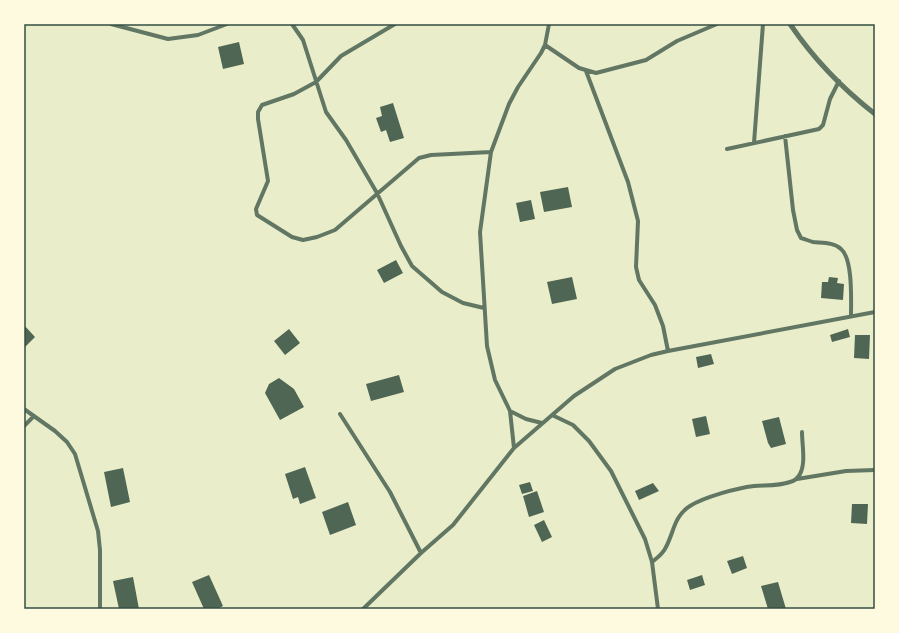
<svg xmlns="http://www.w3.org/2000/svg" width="899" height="633" viewBox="0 0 899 633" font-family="'Open Sans',sans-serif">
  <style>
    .building { fill: #4f6655 }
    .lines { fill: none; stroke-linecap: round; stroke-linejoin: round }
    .minor { stroke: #617663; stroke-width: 4 }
    .tertiary { stroke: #617663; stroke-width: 5 }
    .neatline { fill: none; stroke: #344e41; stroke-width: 1.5 }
  </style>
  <rect width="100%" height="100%" fill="#e9edc9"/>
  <path class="building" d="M239,42L244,64L223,69L218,47Z
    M393,103L404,138L390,142L386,130L381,132L376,118L382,116L380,107Z
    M568,187L572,207L544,212L540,192Z
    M531,200L535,219L520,222L516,203Z
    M396,260L403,273L384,283L377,270Z
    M572,277L577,299L552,304L547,282Z
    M829,277L838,278L837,283L844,284L843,300L821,298L822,282H828Z
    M24,325L35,337L24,348Z
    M289,329L300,343L285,355L274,341Z
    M848,329L850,337L832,342L830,335Z
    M855,335H870L869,359L854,358Z
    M711,354L714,364L698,368L696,357Z
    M399,375L404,392L371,401L366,384Z
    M279,378L294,389L304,407L280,420L265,393L269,384Z
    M706,416L710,434L696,437L692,419Z
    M779,417L786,444L771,448L768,443L762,421Z
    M305,467L316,498L300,504L298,497L293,499L285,474Z
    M123,468L130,502L111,507L104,472Z
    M530,482L533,491L522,494L519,485Z
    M653,483L659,491L639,500L635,491Z
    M537,491L544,512L529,517L523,496Z
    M348,502L356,525L330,535L322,512Z
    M852,504H868L867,524L851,523Z
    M544,520L552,537L542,542L534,525Z
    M743,556L747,568L732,574L727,561Z
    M209,575L223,606L217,609H204L192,582Z
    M702,575L705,585L690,590L687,580Z
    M133,577L139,609H119L113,581Z
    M778,582L786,609H768L761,586Z"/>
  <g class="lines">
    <path class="minor" d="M111,24L168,39L198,35L227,24
      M292,24L303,40L326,112L346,140L377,193L401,246L412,266L442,292L463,303L484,308
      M395,24L341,56L316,82L294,94L262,105L258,112V119L268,181L256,209L257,215L292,237L303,240L317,237L335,230L419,158L431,155L491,152
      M545,45L579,68L596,73L646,60L677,41L717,24
      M586,71L628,182L638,221L636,267L639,280L655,305L663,326L668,351
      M785,136L793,210L797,230L801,238C805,239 809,241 813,242C822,243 834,242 841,249C853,259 851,300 851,316
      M754,143L763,24
      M727,149L819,129L823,125L830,99L839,81
      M24,409L55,431L67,442L75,454L98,531L100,550V609
      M510,411L526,419L542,423
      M340,414L390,492L421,553
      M552,415L573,425L589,441L611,471L645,539L652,562L658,609
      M24,426L34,416
      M514,448L510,411L495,380L487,346L480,232L491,152L509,104L518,87L541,53L545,45L549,24
      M797,479L846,471L875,470
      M652,562C657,558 663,554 666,547C674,532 674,516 690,506C704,497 737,488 754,486C766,485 779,486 790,482C794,481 798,478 800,474C806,463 802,445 802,432
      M363,609L421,553L453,525L514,448L574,396L615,369L651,355L668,351L875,312"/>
    <path class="tertiary" d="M790,24C813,58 843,89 875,114"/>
  </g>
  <rect width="899" height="633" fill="none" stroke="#fefae0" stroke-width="50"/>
  <rect x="25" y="25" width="849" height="583" class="neatline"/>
</svg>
